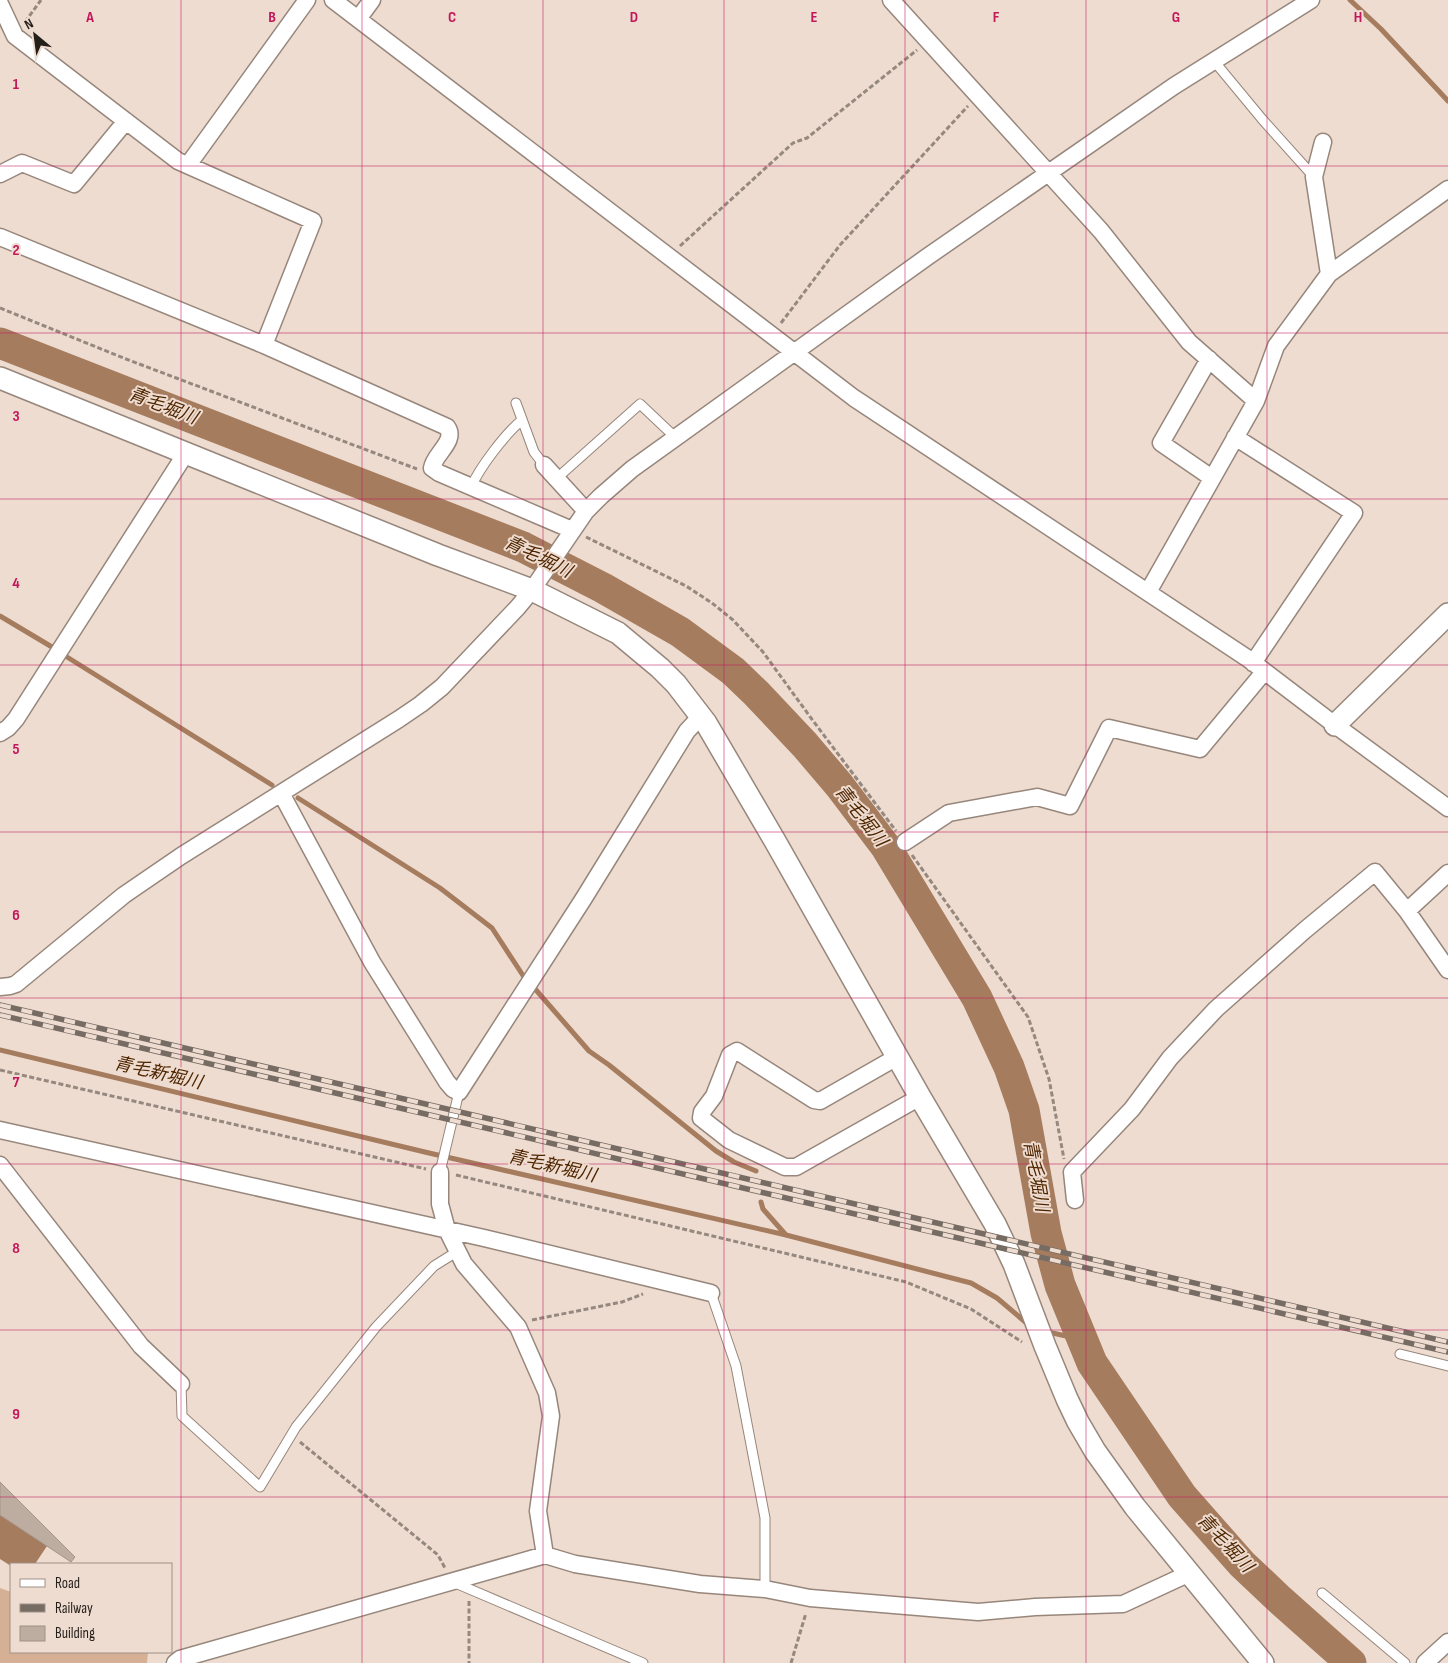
<svg xmlns="http://www.w3.org/2000/svg" width="1448" height="1663" viewBox="0 0 1448 1663" font-family="'Sofia Sans Condensed','Noto Sans JP',sans-serif">
  <style>
    .green { fill: #d6b095 }
    .water { fill: #a67c5f }
    .lines { fill: none; stroke-linecap: round; stroke-linejoin: round }
    .stream { stroke: #a67c5f; stroke-width: 5 }
    .river { stroke: #a67c5f; stroke-width: 31 }
    .building { fill: #bdaca0; stroke: #a6958a }
    .service-casing { stroke: #97867b; stroke-width: 11 }
    .minor-casing { stroke: #97867b; stroke-width: 19 }
    .tertiary-casing { stroke: #97867b; stroke-width: 24 }
    .path { stroke: #95887f; stroke-width: 3; stroke-dasharray: 5 2.5; stroke-linecap: butt }
    .service { stroke: #fff; stroke-width: 9 }
    .minor { stroke: #fff; stroke-width: 16 }
    .tertiary { stroke: #fff; stroke-width: 21 }
    .rail-casing { stroke: #776c64; stroke-width: 5.5 }
    .rail { stroke: #eedcd0; stroke-width: 4; stroke-dasharray: 11; stroke-linecap: butt }
    .grid { fill: none; stroke: #c2185b; stroke-width: 1; stroke-opacity: 0.55 }
    .labels { text-anchor: middle; dominant-baseline: central; stroke-width: 4; stroke-linejoin: round; paint-order: stroke }
    .water-label { font-size: 18px; font-style: italic; fill: #4f2600; stroke: #eedcd0 }
    .grid-label { font-size: 16px; text-anchor: middle; font-weight: bold; fill: #c2185b; stroke: #eedcd0; stroke-width: 4; stroke-linejoin: round; paint-order: stroke }
  </style>
  <rect width="100%" height="100%" fill="#eedcd0"/>
  <path class="green" d="M0,1588L11,1592V1652H148L147,1663H0Z"/>
  <path class="water" d="M0,1515L47,1546L35,1564H11V1566L0,1559Z"/>
  <g class="lines">
    <path class="stream" d="M1350,0L1381,29L1448,101
      M0,616L52,647
      M67,657L272,785
      M298,798L440,888L492,928L524,977
      M536,990L589,1051L609,1065L716,1151L734,1162L756,1171
      M0,1050L429,1153L786,1235L971,1283L997,1298L1030,1326
      M761,1202L763,1209L786,1235
      M1048,1332L1084,1340"/>
    <path class="river" d="M0,343L523,547L603,588L680,632L733,671L756,693L805,745L839,785L886,847L977,998L1009,1067L1024,1110L1046,1233L1060,1285L1092,1363L1182,1496L1242,1564L1278,1598L1351,1663"/>
  </g>
  <path class="building" d="M0,1482L75,1557L71,1562L0,1515Z"/>
  <g class="lines">
    <defs>
      <path id="service" d="M1214,61L1262,119L1314,177
        M516,403L534,452L544,465
        M556,479L640,404L676,438
        M471,487C480,467 505,434 522,420
        M440,1172L459,1092
        M711,1293L736,1366L765,1518V1589
        M1400,1354L1448,1366
        M181,1384L182,1416L260,1487L296,1427L376,1327L434,1266L458,1251
        M453,1582L643,1663
        M1322,1593L1405,1663"/>
      <path id="minor" d="M333,0L854,398L1247,658L1335,725L1448,808
        M891,0L1101,231L1189,342L1256,401L1148,592
        M0,4L15,36L178,161L313,221L264,345
        M358,19L372,0
        M1323,142L1314,177L1329,274
        M188,165L307,0
        M0,174L22,163L74,184L126,121
        M0,237L264,345L447,427C457,441 434,454 432,468L439,473L572,530
        M1209,359L1161,443L1212,478
        M1256,401L1276,346L1329,274L1448,189
        M1235,437L1354,513L1253,663
        M544,465L586,511
        M0,733L8,728L16,719L186,453
        M281,793L372,962L447,1082L453,1089L459,1092L584,898L687,731L701,716
        M905,842L949,813L1037,797L1070,806L1109,728L1200,749L1264,672
        M1407,911L1448,873
        M0,987L10,986L16,984L124,895L181,856L399,719L421,704L442,687L518,607L532,590L586,511L601,496L632,469L927,257L1174,86L1311,0
        M897,1057L820,1101L814,1100L737,1051L730,1055L714,1096L702,1112L701,1118L729,1140L785,1167H796L920,1097
        M0,1130L484,1238L711,1293
        M0,1165L141,1346L181,1384
        M440,1172V1204L447,1230L464,1264L518,1327L547,1393L551,1416L538,1511L545,1555
        M1075,1200L1072,1172L1132,1109L1170,1058L1216,1009L1305,930L1375,872L1407,911L1448,970
        M175,1663L180,1659L545,1555L575,1564L700,1584L765,1589L810,1598L978,1612L1035,1607L1123,1604L1190,1573
        M1425,1663L1448,1642"/>
      <path id="tertiary" d="M0,378L438,555L532,590L618,633L660,668L676,684L706,723L775,841L920,1097L995,1224L1014,1264L1045,1346L1067,1399L1078,1422L1095,1451L1135,1507L1263,1663
        M1335,725L1448,614"/>
    </defs>
    <use href="#service" class="service-casing"/>
    <use href="#minor" class="minor-casing"/>
    <use href="#tertiary" class="tertiary-casing"/>
    <path class="path" d="M25,22L41,0
      M680,246L793,143L807,138L917,50
      M0,308L126,359L417,469
      M781,323L840,245L968,106
      M586,537L686,586L712,603L733,620L763,652L811,718L896,831
      M912,855L1028,1017L1049,1079L1064,1159
      M0,1070L426,1169
      M456,1175L906,1282L971,1309L1022,1342
      M532,1320L622,1302L643,1294
      M300,1442L438,1555L445,1568
      M469,1601V1663
      M791,1663L806,1613"/>
    <use href="#service" class="service"/>
    <use href="#minor" class="minor"/>
    <use href="#tertiary" class="tertiary"/>
    <defs>
      <path id="rail" d="M0,1005L1448,1342
        M0,1015L1448,1352"/>
    </defs>
    <use href="#rail" class="rail-casing"/>
    <use href="#rail" class="rail"/>
  </g>
  <path class="grid" d="M181,0V1663M362,0V1663M543,0V1663M724,0V1663M905,0V1663M1086,0V1663M1267,0V1663M0,166H1448M0,333H1448M0,499H1448M0,665H1448M0,832H1448M0,998H1448M0,1164H1448M0,1330H1448M0,1497H1448"/>
  <g class="labels">
    <g class="water-label">
      <text transform="translate(163 406) rotate(21)">青毛堀川</text>
      <text transform="translate(538 557) rotate(26)">青毛堀川</text>
      <text transform="translate(861 816) rotate(52)">青毛堀川</text>
      <text transform="translate(158 1073) rotate(13)">青毛新堀川</text>
      <text transform="translate(552 1166) rotate(13)">青毛新堀川</text>
      <text transform="translate(1036 1176) rotate(80)">青毛堀川</text>
      <text transform="translate(1225 1543) rotate(47)">青毛堀川</text>
    </g>
  </g>
  <g class="grid-label">
    <text x="90" y="22">A</text>
    <text x="272" y="22">B</text>
    <text x="452" y="22">C</text>
    <text x="634" y="22">D</text>
    <text x="814" y="22">E</text>
    <text x="996" y="22">F</text>
    <text x="1176" y="22">G</text>
    <text x="1358" y="22">H</text>
    <text x="16" y="89">1</text>
    <text x="16" y="255">2</text>
    <text x="16" y="421">3</text>
    <text x="16" y="588">4</text>
    <text x="16" y="754">5</text>
    <text x="16" y="920">6</text>
    <text x="16" y="1087">7</text>
    <text x="16" y="1253">8</text>
    <text x="16" y="1419">9</text>
  </g>
  <rect x="10" y="1563" width="162" height="90" fill="#eedcd0" stroke="#9e9087"/>
  <rect x="20" y="1579" width="25" height="8" fill="#ffffff" stroke="#9e9087"/>
  <text x="55" y="1588" font-size="15" fill="#251f1a">Road</text>
  <rect x="20" y="1604" width="25" height="8" fill="#776c64" stroke="#9e9087"/>
  <text x="55" y="1613" font-size="15" fill="#251f1a">Railway</text>
  <rect x="20" y="1626" width="25" height="15" fill="#bdaca0" stroke="#9e9087"/>
  <text x="55" y="1638" font-size="15" fill="#251f1a">Building</text>
  <g transform="translate(35 35) rotate(331)" stroke="#eedcd0" stroke-width="4" paint-order="stroke">
  <path d="M0-4L9 19L0 12L-9 19Z" fill="#251f1a"/>
  <text y="-8" font-size="14" font-weight="bold" text-anchor="middle" fill="#251f1a">N</text>
  </g>
</svg>
